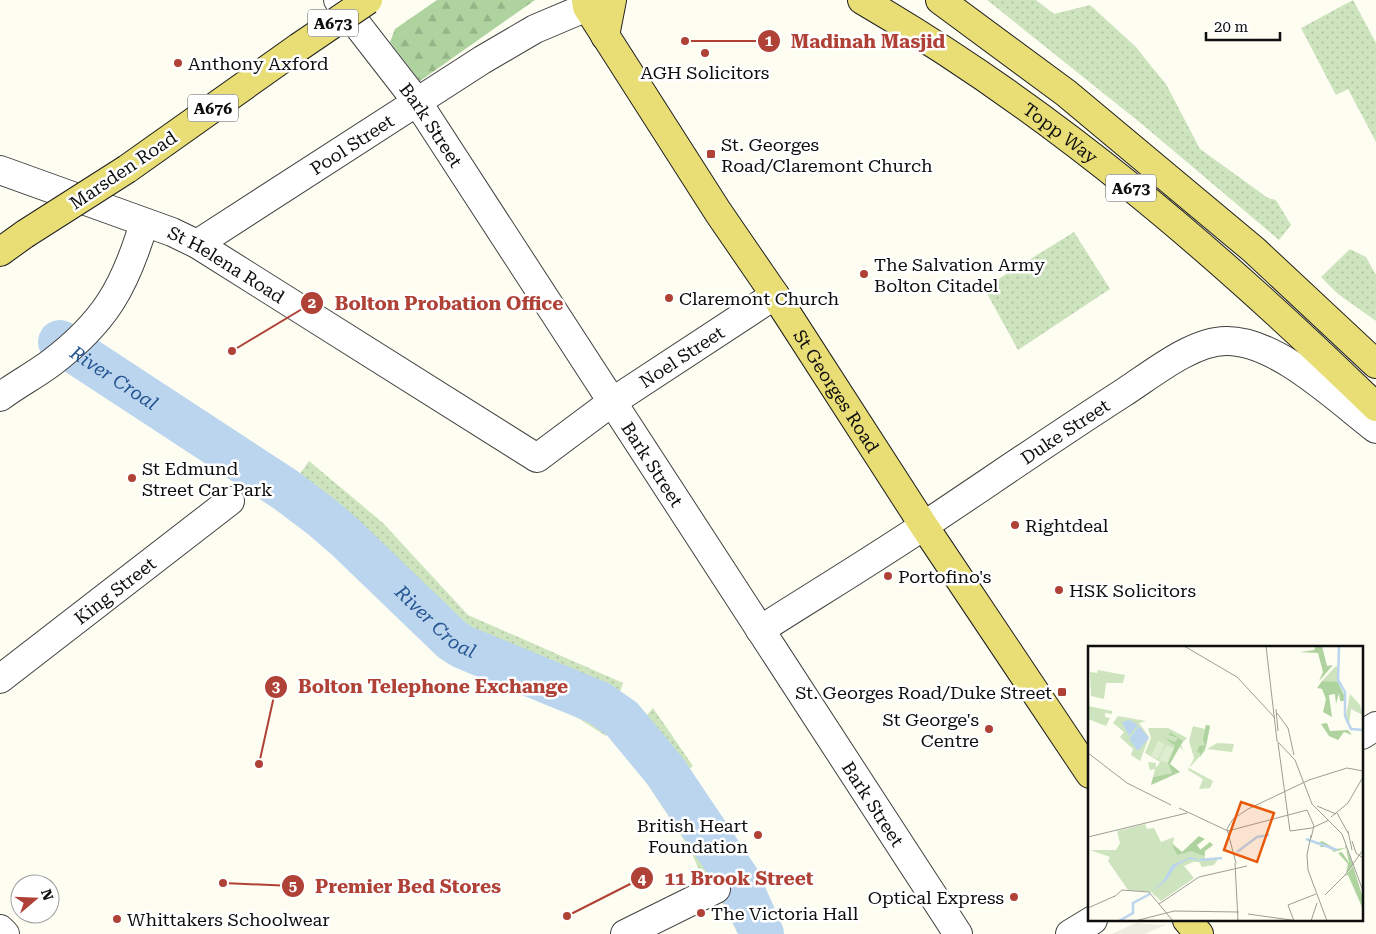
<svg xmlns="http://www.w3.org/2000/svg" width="1376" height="934" viewBox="0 0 1376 934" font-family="'Roboto Serif',serif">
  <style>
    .green { fill: url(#green-dots) }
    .forest { fill: url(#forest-firs) }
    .plaza { fill: #edece0 }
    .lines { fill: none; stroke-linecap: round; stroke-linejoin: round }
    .river { stroke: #bbd5ef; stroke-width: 44 }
    .minor-casing { stroke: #414141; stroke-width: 30 }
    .major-casing { stroke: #1f1f1f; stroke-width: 30 }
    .minor { stroke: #fff; stroke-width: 28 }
    .major { stroke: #e9dd75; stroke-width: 28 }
    .major-bridge-casing { stroke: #1f1f1f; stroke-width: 30; stroke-linecap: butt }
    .major-bridge { stroke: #e9dd75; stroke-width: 28 }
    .poi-dot { fill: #af4136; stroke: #fff; stroke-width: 2 }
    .labels { text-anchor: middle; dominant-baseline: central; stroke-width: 5; stroke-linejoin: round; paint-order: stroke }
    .shield { fill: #fff; stroke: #565656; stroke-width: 1 }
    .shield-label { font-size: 16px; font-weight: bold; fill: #0e0e0e }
    .poi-label { font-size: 18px; fill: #0e0e0e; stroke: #fff; text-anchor: start }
    .street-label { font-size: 18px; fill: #0e0e0e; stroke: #fff }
    .water-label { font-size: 19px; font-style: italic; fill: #255492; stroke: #fff }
    .inset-river { fill: none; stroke: #bbd5ef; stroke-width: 2.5 }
    .inset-road { fill: none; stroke: #9d9d96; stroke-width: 1 }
    .view { fill: #e8590c; fill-opacity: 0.15; stroke: #e8590c; stroke-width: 2.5 }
    .inset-edge { fill: none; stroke: #0e0e0e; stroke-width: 2.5 }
    .leader { fill: none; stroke: #af4136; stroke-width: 2 }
    .callout-dot { fill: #af4136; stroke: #fff; stroke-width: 2 }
    .mark-label { font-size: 15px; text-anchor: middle; font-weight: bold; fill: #fff }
    .callout-label { font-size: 19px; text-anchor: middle; font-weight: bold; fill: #af4136; stroke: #fff; stroke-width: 5; stroke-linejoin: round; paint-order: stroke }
  </style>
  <defs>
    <pattern id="green-dots" width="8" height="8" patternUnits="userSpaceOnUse" patternTransform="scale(1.25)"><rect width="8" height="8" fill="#cde4be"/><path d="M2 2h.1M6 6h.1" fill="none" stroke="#afc2a2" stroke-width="1.8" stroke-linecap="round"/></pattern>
    <pattern id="forest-firs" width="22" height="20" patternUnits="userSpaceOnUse" patternTransform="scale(1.25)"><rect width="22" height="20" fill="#afd39f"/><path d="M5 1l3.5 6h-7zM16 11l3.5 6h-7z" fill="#95b488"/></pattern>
  </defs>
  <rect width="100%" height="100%" fill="#fdfdf1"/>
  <path class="green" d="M987,0H1036L1054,14L1090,5L1136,47L1151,66L1166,84L1200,149L1268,198L1276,200L1291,225L1279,240L1143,125Z
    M1353,0L1376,43V142L1348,89L1336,95L1301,28Z
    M1074,232L1110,289L1018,350L984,288Z
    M1350,249L1366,257L1376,275V321L1338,294L1321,277Z
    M309,461L383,523L468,615L623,683L606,736L520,681L456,663L433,649L322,530L275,498L299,475Z
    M653,708L693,766L688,770L749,865L777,934H738L717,892L707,889L690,849L622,745Z"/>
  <path class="forest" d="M437,0H535L420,81L390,42L395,29Z"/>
  <path class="plaza" d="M1136,923L1159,925L1167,924L1145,934H1111Z"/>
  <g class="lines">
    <path class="river" id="s1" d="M60,342L286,490L323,518L345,537L452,640L463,647L599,703L622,719L665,771L737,878L762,934"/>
    <defs>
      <g id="minor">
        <path id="s2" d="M338,0L418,103L958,934"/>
        <path id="s3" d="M0,170L172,232L197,244L537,458L612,402L775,295"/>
        <path id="s4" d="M197,244L482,60L535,29L587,7"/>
        <path d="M0,397C16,385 35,375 51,363C105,322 125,287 144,223"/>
        <path id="s5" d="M760,630C815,595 871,561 925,525C991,481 1056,436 1123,393C1151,375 1192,341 1226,341C1276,340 1337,399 1376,429"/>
        <path id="s6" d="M0,679L230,501"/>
        <path d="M1362,735L1376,726"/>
        <path d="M0,929L5,934"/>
        <path d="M625,934L716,889"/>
        <path d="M1070,934L1093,920"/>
      </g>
      <g id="major">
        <path id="s7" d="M586,0L587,7L718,212L775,295L924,526L1090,774"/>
        <path id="s8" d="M862,0C1052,110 1219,254 1376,407"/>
        <path d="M940,0L1066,93L1254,250L1376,364"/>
        <path d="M605,36L612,0"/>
        <path d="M127,169L299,47"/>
        <path d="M0,252L25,234"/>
        <path d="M1187,920L1199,934"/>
      </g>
    </defs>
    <use href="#minor" class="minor-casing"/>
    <use href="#major" class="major-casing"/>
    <use href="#minor" class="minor"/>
    <use href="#major" class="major"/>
    <defs>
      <path id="major-bridge" d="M299,47L368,0
        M25,234L127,169"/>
    </defs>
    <use href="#major-bridge" class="major-bridge-casing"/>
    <use href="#major-bridge" class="major-bridge"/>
  </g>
  <g class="poi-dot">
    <circle cx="705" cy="53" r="5"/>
    <circle cx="178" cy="63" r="5"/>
    <rect x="706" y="149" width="10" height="10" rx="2.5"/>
    <circle cx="864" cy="274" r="5"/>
    <circle cx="669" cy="298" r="5"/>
    <circle cx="132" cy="478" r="5"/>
    <circle cx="1015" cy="525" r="5"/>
    <circle cx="888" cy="576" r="5"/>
    <circle cx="1059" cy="590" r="5"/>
    <rect x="1057" y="687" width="10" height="10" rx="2.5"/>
    <circle cx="989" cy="729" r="5"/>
    <circle cx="758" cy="835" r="5"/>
    <circle cx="1014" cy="897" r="5"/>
    <circle cx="701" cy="913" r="5"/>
    <circle cx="117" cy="919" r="5"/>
  </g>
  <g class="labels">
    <g class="shield">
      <rect x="308" y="9.5" width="50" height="27" rx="4"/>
      <rect x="188" y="94.5" width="50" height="27" rx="4"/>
      <rect x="1106" y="174.5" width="50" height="27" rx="4"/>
    </g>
    <g class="shield-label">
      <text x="333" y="23">A673</text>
      <text x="213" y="108">A676</text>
      <text x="1131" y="188">A673</text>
    </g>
    <g class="poi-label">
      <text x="188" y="63">Anthony Axford</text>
      <text x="705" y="72" text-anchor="middle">AGH Solicitors</text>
      <text x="721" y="144">St. Georges<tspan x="721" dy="21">Road/Claremont Church</tspan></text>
      <text x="874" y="264">The Salvation Army<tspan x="874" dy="21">Bolton Citadel</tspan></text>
      <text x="679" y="298">Claremont Church</text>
      <text x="142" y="468">St Edmund<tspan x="142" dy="21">Street Car Park</tspan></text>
      <text x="1025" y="525">Rightdeal</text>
      <text x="898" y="576">Portofino's</text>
      <text x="1069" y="590">HSK Solicitors</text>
      <text x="1052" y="692" text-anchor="end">St. Georges Road/Duke Street</text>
      <text x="979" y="719" text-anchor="end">St George's<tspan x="979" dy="21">Centre</tspan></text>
      <text x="748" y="825" text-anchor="end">British Heart<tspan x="748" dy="21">Foundation</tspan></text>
      <text x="1004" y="897" text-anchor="end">Optical Express</text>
      <text x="711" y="913">The Victoria Hall</text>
      <text x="127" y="919">Whittakers Schoolwear</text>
    </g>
    <g class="street-label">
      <text stroke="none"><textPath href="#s2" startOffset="156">Bark Street</textPath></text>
      <text stroke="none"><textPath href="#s8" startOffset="239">Topp Way</textPath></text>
      <text stroke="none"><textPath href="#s4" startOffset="184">Pool Street</textPath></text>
      <text transform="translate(123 170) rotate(-34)">Marsden Road</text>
      <text stroke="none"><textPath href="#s3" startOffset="246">St Helena Road</textPath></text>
      <text stroke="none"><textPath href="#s3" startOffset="789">Noel Street</textPath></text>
      <text stroke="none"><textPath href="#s7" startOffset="465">St Georges Road</textPath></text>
      <text stroke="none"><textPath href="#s5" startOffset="364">Duke Street</textPath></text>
      <text stroke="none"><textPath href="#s2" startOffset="561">Bark Street</textPath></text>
      <text stroke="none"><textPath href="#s6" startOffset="145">King Street</textPath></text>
      <text stroke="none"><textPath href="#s2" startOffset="966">Bark Street</textPath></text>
    </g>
    <g class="water-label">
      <text stroke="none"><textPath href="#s1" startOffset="65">River Croal</textPath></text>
      <text stroke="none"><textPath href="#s1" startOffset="470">River Croal</textPath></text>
    </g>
  </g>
  <g transform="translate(1088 646)">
    <rect width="275" height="275" fill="#fdfdf1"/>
    <path d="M249,20L250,38L234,35L247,21ZM10,24L37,29L35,37H18L16,53L3,50L2,26L9,27ZM262,48L272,59L275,69L263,63L261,77L264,82L275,84H267L262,81L258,70ZM0,60L24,65V68L17,67V71L22,72L18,80L0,73ZM30,70L58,75L51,77L61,91L52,115L43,109L45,103L32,91L36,86L25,77ZM118,79L122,80L117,105L101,122L125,135L122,142L111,143L115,133L100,124L106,112L101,95L105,80L117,83ZM60,82H80L99,92L93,98L95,105L91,100L81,119L84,127L65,131L67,123L62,124L60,116L68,117V122L72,116L57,107L63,92ZM129,97L146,98L144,106L119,103ZM57,178L59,183L66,182L73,196L86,191L85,198L94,206L106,196L113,204L122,196L125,199L117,205V213H130L126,219L114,221L111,216H105L96,220L106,232L73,255L63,246L40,244L20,215L22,211L2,204H28L32,197L29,185Z" fill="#cde4be"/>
    <path d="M228,0H234L239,20L245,19L231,35L235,26L230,7L212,6L226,4ZM234,35L250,36L256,49L257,55H252L251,47L248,58L247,48L241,49L244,71L235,66L238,53L234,43L229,42ZM239,77L242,85L260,84L264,89L256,86L250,94L241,90L233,78ZM118,79L122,80L118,100L112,111V107L109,106L111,100L117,99L115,94ZM82,86L95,95L82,118L92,126L63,139L65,131L84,127L80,117L87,100L77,92L87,96L90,92L81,89ZM111,190L117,193L109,199L112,204L122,196L125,199L117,205L116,210L104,205L89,209L84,198L94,206ZM234,195L248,203L257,202V198L265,219L258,227L260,218L250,207L254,206L261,217L258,202L246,206L241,201H232L233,197L227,199ZM265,220L275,252L274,261L260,229L257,230Z" fill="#afd39f"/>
    <path d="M70,95L77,98L70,113L63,110ZM78,99L86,102L79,117L71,114Z" fill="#deedcf"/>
    <path d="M42,74L50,79L41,90L34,76ZM51,80L61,92L50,105L41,93ZM103,211L115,215L101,213L88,220L78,235L63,246L75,235L84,219Z" fill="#bbd5ef"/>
    <path class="inset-river" d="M251,0L250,34L257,46V70L263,83L275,84M218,193L249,204M149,206L169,191L181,189M112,214L134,212M31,275L45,267V257L62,248"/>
    <path class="inset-road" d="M96,0L149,31L187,72M178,0L189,95L207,114L224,158L254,188L275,245M188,63L190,85M189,67L200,82L206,109M190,97L202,185L224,182L241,174M0,107L39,137L83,159M229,160L248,168M91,162L140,185L219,164L226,180L223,192M249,167L260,187M243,171L260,157L275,131M139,183L145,173L160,163L221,134L259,122L275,125M139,183L148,217M260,185L264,204M223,189L219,209L220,224L239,275M0,191L99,167M264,195L268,207L275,212M147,217L150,275M237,249L257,229L275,204M26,251L34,244L61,246L85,275M71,258L111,231L159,220M0,262L27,250M160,268L210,275M47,275L86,265L151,266M206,275L200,259L228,248M223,275L229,257"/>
    <path class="view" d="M153,156L186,167L169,216L136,204Z"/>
    <rect width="275" height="275" class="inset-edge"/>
  </g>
  <path class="leader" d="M685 41L769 41M232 351L312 303M259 764L276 687M567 916L642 878M223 883L293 886"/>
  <g class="callout-dot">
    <circle cx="685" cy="41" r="5"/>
    <circle cx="232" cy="351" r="5"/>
    <circle cx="259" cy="764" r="5"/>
    <circle cx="567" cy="916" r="5"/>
    <circle cx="223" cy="883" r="5"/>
    <circle cx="769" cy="41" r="12"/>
    <circle cx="312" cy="303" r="12"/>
    <circle cx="276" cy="687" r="12"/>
    <circle cx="642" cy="878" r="12"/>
    <circle cx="293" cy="886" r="12"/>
  </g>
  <g class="mark-label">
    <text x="769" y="46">1</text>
    <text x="312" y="308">2</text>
    <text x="276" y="692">3</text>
    <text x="642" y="884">4</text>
    <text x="293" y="891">5</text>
  </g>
  <g class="callout-label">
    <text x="868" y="48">Madinah Masjid</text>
    <text x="449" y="310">Bolton Probation Office</text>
    <text x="433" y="693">Bolton Telephone Exchange</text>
    <text x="739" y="885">11 Brook Street</text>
    <text x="408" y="893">Premier Bed Stores</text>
  </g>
  <g transform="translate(35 899) rotate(71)"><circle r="24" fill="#ffffff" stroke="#9f9f9f"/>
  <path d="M0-4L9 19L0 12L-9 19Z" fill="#af4136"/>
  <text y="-8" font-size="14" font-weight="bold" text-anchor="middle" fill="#0e0e0e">N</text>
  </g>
  <path d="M1206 32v8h74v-8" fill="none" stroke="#0e0e0e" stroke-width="2.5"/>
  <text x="1214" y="32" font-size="15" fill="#0e0e0e" stroke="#ffffff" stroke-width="4" paint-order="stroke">20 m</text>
</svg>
